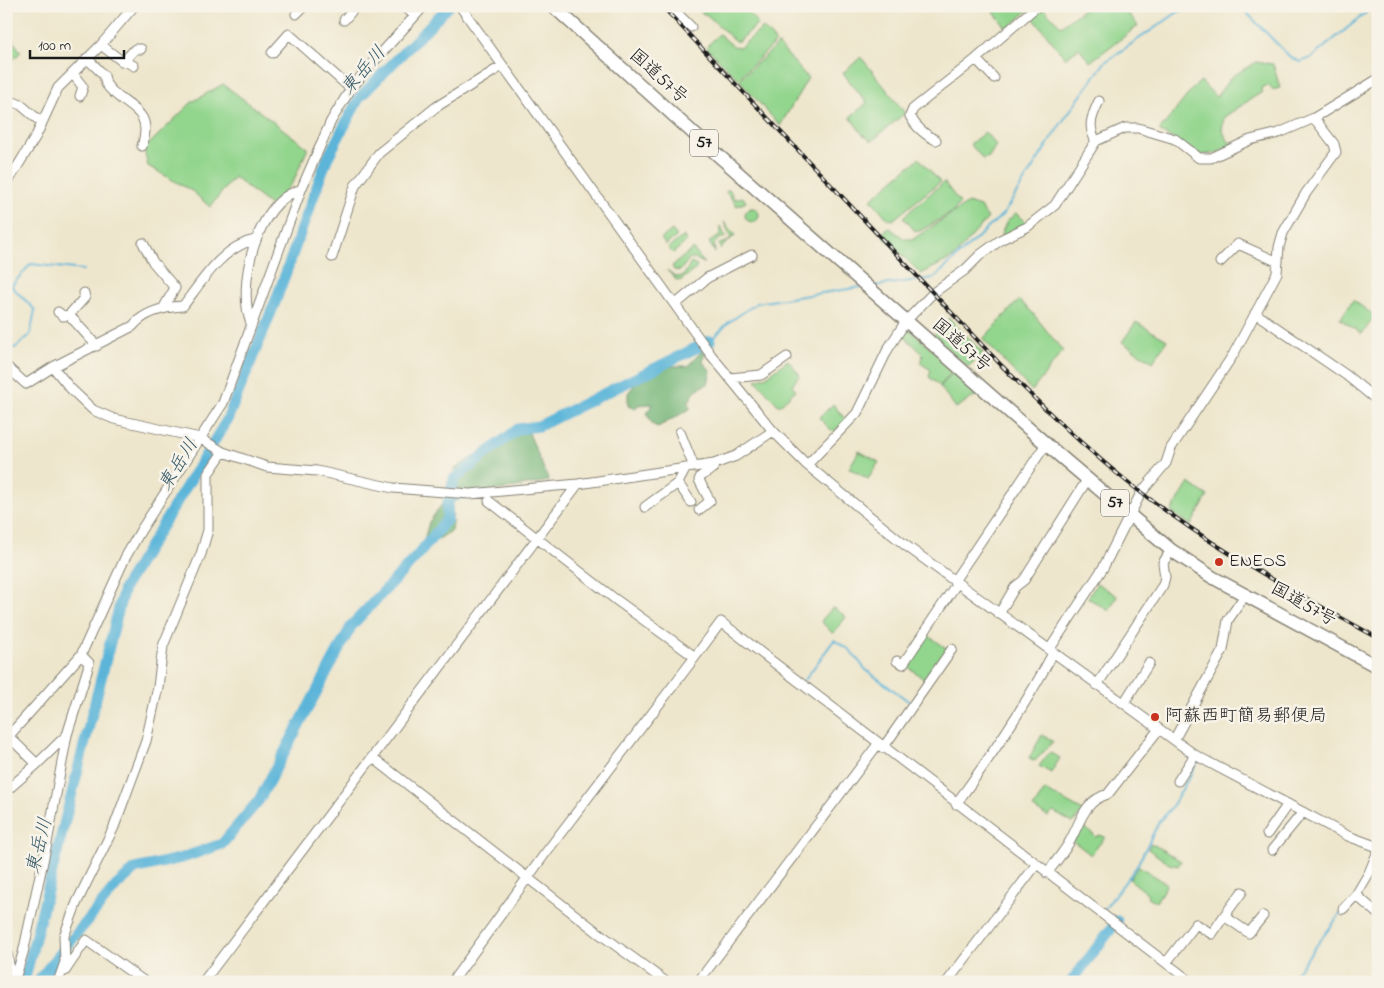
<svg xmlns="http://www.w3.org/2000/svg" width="1384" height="988" viewBox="0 0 1384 988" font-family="'Indie Flower','Klee One',sans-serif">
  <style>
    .green { fill: #92d58d; stroke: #577854 }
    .forest { fill: #75b678; stroke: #48694a }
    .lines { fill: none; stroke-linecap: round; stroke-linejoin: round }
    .stream { stroke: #5cb5d9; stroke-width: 2 }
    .river { stroke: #5cb5d9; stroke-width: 11 }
    .minor-casing { stroke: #858174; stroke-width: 11 }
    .highway-casing { stroke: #858174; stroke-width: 15 }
    .minor { stroke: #fff; stroke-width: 9 }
    .highway { stroke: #fff; stroke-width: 12 }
    .rail-casing { stroke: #1c1c1c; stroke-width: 4 }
    .rail { stroke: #f7f3e8; stroke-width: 2; stroke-dasharray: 5.5; stroke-linecap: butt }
    .poi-dot { fill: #c8321e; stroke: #f7f3e8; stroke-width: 2 }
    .labels { text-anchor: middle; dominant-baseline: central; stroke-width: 5; stroke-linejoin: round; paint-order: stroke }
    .shield { fill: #f7f3e8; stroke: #5e5c59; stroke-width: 1 }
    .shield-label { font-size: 16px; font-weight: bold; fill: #1c1c1c }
    .street-label { font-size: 18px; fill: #1c1c1c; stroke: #f7f3e8 }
    .poi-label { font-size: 18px; fill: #1c1c1c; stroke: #f7f3e8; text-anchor: start }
    .water-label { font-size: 19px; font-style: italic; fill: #365968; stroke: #f7f3e8 }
  </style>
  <rect width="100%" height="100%" fill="#f7f3e8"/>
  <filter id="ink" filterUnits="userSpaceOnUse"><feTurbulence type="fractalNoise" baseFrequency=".02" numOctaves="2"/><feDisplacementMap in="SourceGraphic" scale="10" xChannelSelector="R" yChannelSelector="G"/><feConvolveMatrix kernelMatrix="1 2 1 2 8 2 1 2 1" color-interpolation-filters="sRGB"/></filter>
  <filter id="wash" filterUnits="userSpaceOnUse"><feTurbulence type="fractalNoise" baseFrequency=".0096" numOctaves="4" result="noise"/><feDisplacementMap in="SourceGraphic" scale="20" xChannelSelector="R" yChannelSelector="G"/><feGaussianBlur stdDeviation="1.12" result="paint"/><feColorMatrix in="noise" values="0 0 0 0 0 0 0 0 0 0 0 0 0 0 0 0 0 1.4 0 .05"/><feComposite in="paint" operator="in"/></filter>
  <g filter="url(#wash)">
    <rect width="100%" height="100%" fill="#eee6cc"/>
    <path class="green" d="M708,6H744L758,24L739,41H735L707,15L701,13Z
      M989,6H1033L1007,29Z
      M1041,6L1061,26L1088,6H1123L1138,26L1090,62L1079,48L1065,58L1031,15Z
      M763,28L776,42L738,79L706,47L719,34L733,46L740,47Z
      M6,31L21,52L6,66Z
      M778,44L808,78L780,126L739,80Z
      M861,57L905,113L872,141L863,135L850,117L867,103L843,73Z
      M1256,62L1273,64L1280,88L1272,90L1269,85L1261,88L1262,92L1224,117L1222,130L1229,142L1235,144L1216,153L1202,155L1159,131L1194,87L1201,81L1216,97L1231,77Z
      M223,84L308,148L293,182L271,206L234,177L210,207L192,191L148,166L144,149L192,102Z
      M985,132L996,145L989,157L983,159L970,144Z
      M919,158L940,182L893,220L887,218L871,199Z
      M944,182L960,203L953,212L920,231H915L903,217Z
      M727,190H730L734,199L743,197L746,202L737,206L726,192Z
      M968,203L980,207L988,218L954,257L921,274L882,235L888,227L905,239H913Z
      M745 215a7 7 0 1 1 14 0a7 7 0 1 1-14 0Z
      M1016,213L1026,223L1002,237L1001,234L1007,221Z
      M724,222L735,235L720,249L719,244L727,242L731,237Z
      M720,226L726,237L719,239L714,244L715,253L709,242L720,236Z
      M672,230L677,236L666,245L661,239Z
      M684,236L686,242L673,253L668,248Z
      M693,249L704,263L696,259H689L680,271L674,270L672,266Z
      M691,263L697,266L696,269L680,281L676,280L667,270L676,277L683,276Z
      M1019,300L1031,311L1063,351L1032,391L983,339Z
      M1353,300L1375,316L1362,334L1340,319Z
      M949,318L983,353L968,367L933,336Z
      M1136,322L1167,340L1153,362L1122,342Z
      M907,327L954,369L940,386L929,377L931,370L920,363L923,354L902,334Z
      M788,360L800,375L792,385L796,390L779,406L756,380L767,376Z
      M955,370L980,393L956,408L940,387Z
      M833,404L846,420L833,432L819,418Z
      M859,451L879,462L868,479L849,468Z
      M1189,483L1208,496L1191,525L1171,512Z
      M1097,583L1117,596L1109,611L1088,598Z
      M833,607L846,617L833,634L821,621Z
      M926,634L949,650L926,681L906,665Z
      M1042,735L1053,741L1052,743L1035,761L1029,758Z
      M1050,752L1060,758L1051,773L1039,766Z
      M1045,790L1083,811L1073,823L1053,812L1048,817L1033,808Z
      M1081,824L1096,837L1100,835L1105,837L1091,855L1073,841Z
      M1151,843L1181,861L1178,866L1169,864L1148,849Z
      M1139,866L1167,884L1156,902L1147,897L1148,894L1129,879Z"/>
    <path class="forest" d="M703,350L705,352L703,362L711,371L708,384L697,389L689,401L690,409L658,427L653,425L647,414L652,404L638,405L635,409L628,406V393L635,384L668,366H688Z
      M510,432L529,433L549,481L471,495L453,487C449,503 455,516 451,531L421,551L429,522L445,500L455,469Z"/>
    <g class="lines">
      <path class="stream" d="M1240,6L1289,56L1300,62L1311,58L1368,11L1376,6
        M874,286L934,278L1004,213L1060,125L1105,62L1178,12L1193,6
        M710,341L729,322L757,303L862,287
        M6,347L15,348L30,335L35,310L11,286L31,264L83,270
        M454,501L462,498H486
        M804,681L834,640L850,650L866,670L911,703
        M1103,911L1137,866L1159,822L1173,805L1198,762
        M1264,982L1270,976L1293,977L1340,914"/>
      <path class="river" d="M24,982L124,588L227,420L276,300L327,159L359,98L449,6
        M37,982L116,886L135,869L182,858L222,844L259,800L352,625L418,555L447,519V507L454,479L518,429L539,426L710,341
        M1071,982L1117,921"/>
    </g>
  </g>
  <g filter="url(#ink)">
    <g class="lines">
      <defs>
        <path id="minor" d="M404,6L415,16
          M460,6L711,355L773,431L807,465L905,545L1195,755L1348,836L1378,847
          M670,6L691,27
          M296,14L304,6
          M344,20L356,6
          M101,45L123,62L135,49H141
          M272,53L289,34L351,89
          M87,58C92,64 100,70 104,76C105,78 105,81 106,84C123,109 155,106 142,146
          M976,59L1037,6
          M125,61L134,66
          M73,74L83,87L80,96
          M6,99L21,105L41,122
          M936,140C926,136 915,126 910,116L913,109L976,59L994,78
          M1096,141C1087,126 1092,116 1099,101
          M6,185L36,136L58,88L101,45L134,6
          M143,243L153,262L175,288L164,307
          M332,257L355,186L379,153L436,107L502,66
          M1220,262L1238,244L1278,262
          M675,305L707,278L752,255
          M58,312L63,316L69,315L97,346
          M1255,313L1346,375L1378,401
          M69,315L85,297L84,293
          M251,323C236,287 257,199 301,190
          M6,366L26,384L53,367L133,326C145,311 165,307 183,306C202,281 223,246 255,240
          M53,367L70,388L93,410L114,419L200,438L223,452L267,467L317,471L393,488L470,494L578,484L714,464L736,456L773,431
          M730,378L761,375L787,357
          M680,432L694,467
          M807,465L857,413L888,349L906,321L933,293L965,270L980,255L1002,239L1027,227L1055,205L1096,141L1125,128H1138L1175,139L1199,158H1211L1250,140L1279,133L1314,118L1378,79
          M678,483L691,502
          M489,501L615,599L695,657L721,622L1191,982
          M645,507L678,483L686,468
          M699,510L710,501L699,480L701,476L714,468V464
          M954,581L1046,444
          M999,614L1015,587L1024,580L1087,480
          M1049,650L1103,568L1141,493L1166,463L1171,448L1233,355L1277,273L1279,247L1283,233L1306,193L1336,152L1334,144L1314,118
          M897,661L903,664L957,583
          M1097,685L1163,585L1165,577L1163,563L1171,550
          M1124,703L1149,663
          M6,734L37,764L67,735
          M6,739L81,655L125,558L141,530L223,403L301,190L331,121L350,90L368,68L424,6
          M1174,740L1223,650L1228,620L1246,594
          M883,748L952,649
          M372,757L596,931L666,982
          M1178,781L1195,755
          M6,791L37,764
          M956,804C992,755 1025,707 1053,653
          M1267,834L1288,804
          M1272,850L1303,812
          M1047,873C1055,863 1064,852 1070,841C1081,821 1084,801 1108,794L1159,729
          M1356,895L1378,914
          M1343,909L1356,895L1369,873L1378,851
          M1224,916L1242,892
          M6,947L12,982
          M1166,963L1196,924L1212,934L1224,916L1249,933L1263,916
          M65,971L86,940L145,982
          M14,982L23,953L47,843L67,735L88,668L89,663L81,655
          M58,982L65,962L64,936L77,902L114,827L146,741L158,687L163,646L201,554L208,530V474L223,452
          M203,982L578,484
          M452,982L544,855L695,657
          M698,982L878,744
          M947,982L1036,865"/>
        <path id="highway" d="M553,6L702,141L1046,444L1171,550L1212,577L1378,667"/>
      </defs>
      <use href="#minor" class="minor-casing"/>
      <use href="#highway" class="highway-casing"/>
      <use href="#minor" class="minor"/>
      <use href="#highway" class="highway"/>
      <defs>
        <path id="rail" d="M662,6L1001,365C1054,418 1107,470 1169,513C1234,560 1307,599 1378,638"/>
      </defs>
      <use href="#rail" class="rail-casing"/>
      <use href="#rail" class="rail"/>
    </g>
  </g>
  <g class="poi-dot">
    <circle cx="1219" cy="562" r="5"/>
    <circle cx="1155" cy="717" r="5"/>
  </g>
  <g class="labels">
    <g class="shield">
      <rect x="690" y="129.5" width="28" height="27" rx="4"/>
      <rect x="1101" y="489.5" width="28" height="27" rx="4"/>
    </g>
    <g class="shield-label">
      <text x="704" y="143">57</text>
      <text x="1115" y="503">57</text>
    </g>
    <g class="street-label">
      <text transform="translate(658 77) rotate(42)">国道57号</text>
      <text transform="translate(961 346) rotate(41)">国道57号</text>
      <text transform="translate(1303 605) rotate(29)">国道57号</text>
    </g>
    <g class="poi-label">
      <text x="1229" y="562">ENEOS</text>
      <text x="1165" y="717">阿蘇西町簡易郵便局</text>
    </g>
    <g class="water-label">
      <text transform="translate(364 71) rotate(-49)">東岳川</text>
      <text transform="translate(179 465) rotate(-58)">東岳川</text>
      <text transform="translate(40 846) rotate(-76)">東岳川</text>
    </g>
  </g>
  <rect width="1384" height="988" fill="none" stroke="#f7f3e8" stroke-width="25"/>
  <path d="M30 50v8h94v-8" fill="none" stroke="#1c1c1c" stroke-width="2.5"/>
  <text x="38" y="50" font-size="15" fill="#1c1c1c" stroke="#f7f3e8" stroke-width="4" paint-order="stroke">100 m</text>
</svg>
